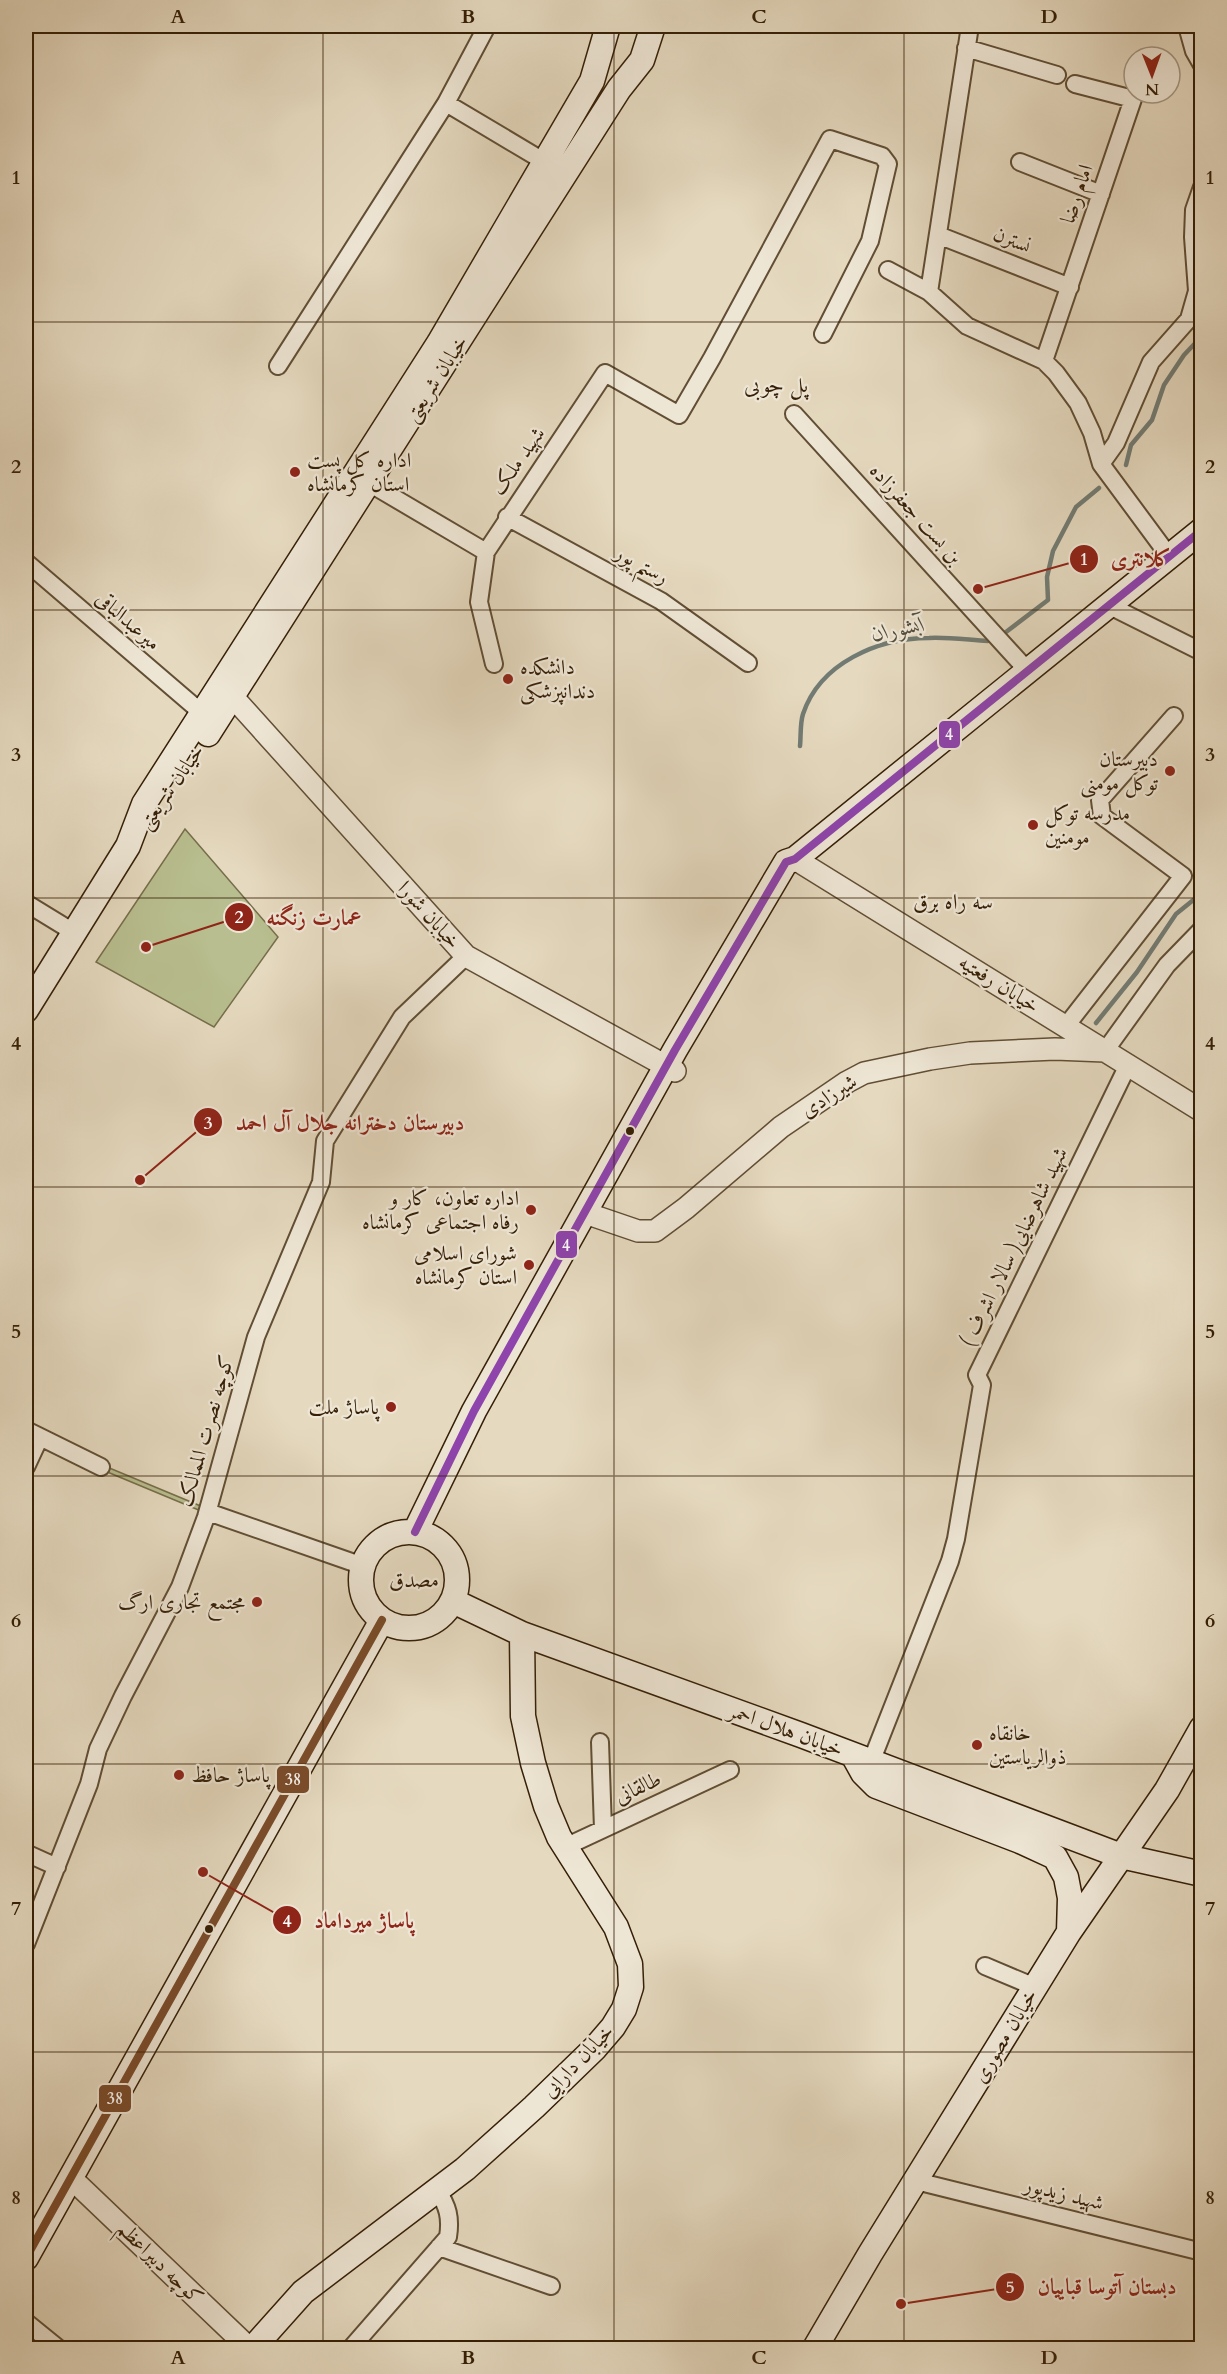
<svg xmlns="http://www.w3.org/2000/svg" width="1227" height="2374" viewBox="0 0 1227 2374" font-family="Cardo,Amiri,serif">
  <style>
    .green { fill: #b8be8f; stroke: #766e4a; stroke-width: 1.5 }
    .lines { fill: none; stroke-linecap: round; stroke-linejoin: round }
    .stream { stroke: #727b73; stroke-width: 4.5 }
    .minor-casing { stroke: #614e34; stroke-width: 20 }
    .tertiary-casing { stroke: #614e34; stroke-width: 24 }
    .secondary-casing { stroke: #351f06; stroke-width: 27 }
    .minor { stroke: #eee6d5; stroke-width: 16 }
    .tertiary { stroke: #eee6d5; stroke-width: 21 }
    .secondary { stroke: #eee6d5; stroke-width: 24 }
    .bus-1-casing { stroke: #eee6d5; stroke-width: 12 }
    .bus-2-casing { stroke: #eee6d5; stroke-width: 12 }
    .bus-1 { stroke: #8e44ad; stroke-width: 8 }
    .bus-2 { stroke: #7a4b2a; stroke-width: 8 }
    .grid { fill: none; stroke: #351f06; stroke-width: 1.5; stroke-opacity: 0.55 }
    .poi-dot { fill: #8f2418; stroke: #eee6d5; stroke-width: 2 }
    .bus-dot { fill: #351f06; stroke: #eee6d5; stroke-width: 2 }
    .labels { text-anchor: middle; dominant-baseline: central; stroke-width: 4.5; stroke-linejoin: round; paint-order: stroke }
    .street-label { font-size: 21px; fill: #351f06; stroke: #eee6d5 }
    .poi-label { font-size: 21px; fill: #351f06; stroke: #eee6d5; text-anchor: start }
    .neighbourhood-label { font-size: 22px; fill: #351f06; stroke: #eee6d5 }
    .water-label { font-size: 22px; font-style: italic; fill: #534d3d; stroke: #eee6d5 }
    .leader { fill: none; stroke: #8f2418; stroke-width: 2 }
    .callout-dot { fill: #8f2418; stroke: #eee6d5; stroke-width: 2 }
    .mark-label { font-size: 18px; text-anchor: middle; font-weight: bold; fill: #fff }
    .callout-label { font-size: 22px; text-anchor: middle; font-weight: bold; fill: #8f2418; stroke: #eee6d5; stroke-width: 4.5; stroke-linejoin: round; paint-order: stroke }
    .line-badge { stroke: #eee6d5; stroke-width: 2 }
    .badge-label { font-size: 16px; text-anchor: middle; font-weight: bold; fill: #fff }
    .neatline { fill: none; stroke: #351f06; stroke-width: 2 }
    .grid-label { font-size: 20px; text-anchor: middle; font-weight: bold; fill: #351f06 }
  </style>
  <rect width="100%" height="100%" fill="#e5d9bf"/>
  <filter id="stains"><feTurbulence type="fractalNoise" baseFrequency=".00333" numOctaves="4"/><feColorMatrix values="0 0 0 0 .2 0 0 0 0 .09 0 0 0 0 .02 0 0 0 .5 -.17"/></filter>
  <radialGradient id="worn" r=".72"><stop offset=".6" stop-color="#630" stop-opacity="0"/><stop offset="1" stop-color="#630" stop-opacity=".3"/></radialGradient>
  <path class="green" d="M185,829L278,937L214,1027L96,962Z
    M107,1467L203,1507L201,1511L105,1471Z"/>
  <g class="lines">
    <path class="stream" d="M1126,465L1131,445L1152,420L1164,385L1184,355L1202,336
      M1006,632L1048,600L1047,577L1053,551L1076,507L1099,488
      M800,746C801,736 800,723 803,714C820,663 878,638 929,638C948,637 969,640 988,641
      M1096,1023L1137,972L1176,914L1202,893"/>
    <defs>
      <path id="minor" d="M1187,26L1194,51L1202,65
        M966,48L1057,75
        M446,103L545,162
        M1020,162L1101,194
        M938,235L1070,287
        M888,270L929,292L967,326L1044,361L1056,373L1078,403L1092,433L1101,464L1169,556
        M929,292L970,26
        M1044,361L1133,99L1075,84
        M278,366L446,103L487,26
        M794,414L1027,670
        M1101,464L1116,443L1151,362L1189,319L1197,291L1193,237L1194,210L1202,187
        M369,483L486,552
        M507,517L661,601L748,663
        M26,562L202,713
        M1108,605L1202,652
        M494,664L479,602L486,552L605,373L679,415L712,358L830,139L882,156L888,164L870,241L823,334
        M26,903L75,933
        M1066,1026L1183,876L1102,816L1100,800L1174,716
        M1105,1051L1167,965L1202,929
        M26,1430L101,1467
        M26,1467L40,1437
        M208,1512L363,1566
        M600,1742L603,1829
        M871,1762L950,1561L956,1539L982,1385L977,1375L1128,1065
        M565,1847L730,1770
        M26,1853L57,1867
        M26,1944L89,1784L98,1749L123,1696L180,1587L206,1517L256,1337L321,1182L325,1141L402,1017L466,956
        M985,1966L1035,1987
        M916,2181L1202,2252
        M439,2247L551,2286
        M26,2322L58,2348
        M351,2348L448,2237C451,2218 448,2206 437,2190"/>
      <path id="tertiary" d="M232,696L466,956L675,1071
        M795,859L1202,1111
        M594,1216L638,1231H655L686,1208L781,1127L847,1082L864,1073L930,1059L970,1053L1055,1049L1105,1051
        M71,2178L249,2348"/>
      <path id="secondary" d="M208,734L619,89L642,60L653,26
        M26,1010L128,846L144,804L439,343L592,81L608,26
        M415,1532L474,1411L675,1050L786,862L795,859L1202,530
        M361 1580a48 48 0 1 1 96 0a48 48 0 1 1-96 0Z
        M453,1601L522,1634L801,1735L1121,1856L1202,1874
        M853,1755L863,1773L876,1786L1020,1841L1055,1857L1066,1877L1070,1898L1069,1932
        M26,2258L382,1620
        M253,2348L303,2292L465,2169L534,2107L595,2048L613,2027L624,2009L631,1987L630,1964L616,1927L559,1837L546,1806L533,1763L523,1716L522,1634
        M815,2348L870,2254L1069,1932L1167,1790L1202,1728"/>
    </defs>
    <use href="#minor" class="minor-casing"/>
    <use href="#tertiary" class="tertiary-casing"/>
    <use href="#secondary" class="secondary-casing"/>
    <use href="#minor" class="minor"/>
    <use href="#tertiary" class="tertiary"/>
    <use href="#secondary" class="secondary"/>
    <defs>
      <path id="bus-1" d="M415,1532L474,1411L675,1050L786,862L795,859L1202,530"/>
      <path id="bus-2" d="M26,2258L382,1620"/>
    </defs>
    <use href="#bus-1" class="bus-1-casing"/>
    <use href="#bus-2" class="bus-2-casing"/>
    <use href="#bus-1" class="bus-1"/>
    <use href="#bus-2" class="bus-2"/>
  </g>
  <path class="grid" d="M323,26V2348M614,26V2348M904,26V2348M26,322H1202M26,610H1202M26,898H1202M26,1187H1202M26,1476H1202M26,1764H1202M26,2052H1202"/>
  <g class="poi-dot">
    <circle cx="295" cy="472" r="6"/>
    <circle cx="508" cy="679" r="6"/>
    <circle cx="1170" cy="771" r="6"/>
    <circle cx="1033" cy="825" r="6"/>
    <circle cx="531" cy="1210" r="6"/>
    <circle cx="529" cy="1265" r="6"/>
    <circle cx="391" cy="1407" r="6"/>
    <circle cx="257" cy="1602" r="6"/>
    <circle cx="977" cy="1745" r="6"/>
    <circle cx="179" cy="1775" r="6"/>
  </g>
  <g class="bus-dot">
    <circle cx="630" cy="1131" r="5"/>
    <circle cx="209" cy="1929" r="5"/>
  </g>
  <g class="labels">
    <g class="street-label">
      <text transform="translate(1077 194) rotate(-71)">امام رضا</text>
      <text transform="translate(1012 240) rotate(22)">نسترن</text>
      <text transform="translate(436 379) rotate(-57)">خیابان شریعتی</text>
      <text transform="translate(518 461) rotate(-55)">شهید ملک</text>
      <text transform="translate(916 514) rotate(48)">بن بست جعفرزاده</text>
      <text transform="translate(642 565) rotate(29)">رستم پور</text>
      <text transform="translate(128 621) rotate(41)">میرعبدالباقی</text>
      <text transform="translate(171 787) rotate(-55)">خیابان شریعتی</text>
      <text transform="translate(429 915) rotate(48)">خیابان شورا</text>
      <text transform="translate(999 984) rotate(32)">خیابان رفعتیه</text>
      <text transform="translate(829 1096) rotate(-32)">شیرزادی</text>
      <text transform="translate(1014 1247) rotate(-64)">شهید شاهرضایی( سالار اشرف )</text>
      <text transform="translate(206 1431) rotate(-74)">کوچه نصرت الممالک</text>
      <text transform="translate(786 1730) rotate(20)">خیابان هلال احمر</text>
      <text transform="translate(638 1788) rotate(-25)">طالقانی</text>
      <text transform="translate(1005 2036) rotate(-59)">خیابان مصوری</text>
      <text transform="translate(578 2061) rotate(-46)">خیابان دارایی</text>
      <text transform="translate(1064 2194) rotate(14)">شهید زیدپور</text>
      <text transform="translate(160 2263) rotate(44)">کوچه دبیراعظم</text>
    </g>
    <g class="poi-label">
      <text x="307" y="460">اداره کل پست<tspan x="307" dy="24">استان کرمانشاه</tspan></text>
      <text x="520" y="667">دانشکده<tspan x="520" dy="24">دندانپزشکی</tspan></text>
      <text x="1158" y="759" text-anchor="end">دبیرستان<tspan x="1158" dy="24">توکل مومنی</tspan></text>
      <text x="1045" y="813">مدرسه توکل<tspan x="1045" dy="24">مومنین</tspan></text>
      <text x="519" y="1198" text-anchor="end">اداره تعاون، کار و<tspan x="519" dy="24">رفاه اجتماعی کرمانشاه</tspan></text>
      <text x="517" y="1253" text-anchor="end">شورای اسلامی<tspan x="517" dy="24">استان کرمانشاه</tspan></text>
      <text x="379" y="1407" text-anchor="end">پاساژ ملت</text>
      <text x="245" y="1602" text-anchor="end">مجتمع تجاری ارگ</text>
      <text x="989" y="1733">خانقاه<tspan x="989" dy="24">ذوالریاستین</tspan></text>
      <text x="191" y="1775">پاساژ حافظ</text>
    </g>
    <g class="neighbourhood-label">
      <text x="776" y="385">پل چوبی</text>
      <text x="953" y="902">سه راه برق</text>
      <text x="414" y="1580">مصدق</text>
    </g>
    <g class="water-label">
      <text transform="translate(898 629) rotate(-11)">آبشوران</text>
    </g>
  </g>
  <path class="leader" d="M978 589L1084 559M146 947L239 917M140 1180L208 1122M203 1872L287 1920M901 2304L1010 2287"/>
  <g class="callout-dot">
    <circle cx="978" cy="589" r="6"/>
    <circle cx="146" cy="947" r="6"/>
    <circle cx="140" cy="1180" r="6"/>
    <circle cx="203" cy="1872" r="6"/>
    <circle cx="901" cy="2304" r="6"/>
    <circle cx="1084" cy="559" r="15"/>
    <circle cx="239" cy="917" r="15"/>
    <circle cx="208" cy="1122" r="15"/>
    <circle cx="287" cy="1920" r="15"/>
    <circle cx="1010" cy="2287" r="15"/>
  </g>
  <g class="mark-label">
    <text x="1084" y="565">1</text>
    <text x="239" y="923">2</text>
    <text x="208" y="1129">3</text>
    <text x="287" y="1927">4</text>
    <text x="1010" y="2293">5</text>
  </g>
  <g class="callout-label">
    <text x="1141" y="566">کلانتری</text>
    <text x="314" y="925">عمارت زنگنه</text>
    <text x="350" y="1130">دبیرستان دخترانه جلال آل احمد</text>
    <text x="364" y="1928">پاساژ میرداماد</text>
    <text x="1107" y="2294">دبستان آتوسا قباییان</text>
  </g>
  <g class="line-badge">
    <rect x="938" y="720" width="23" height="29" rx="6" fill="#8e44ad"/>
    <rect x="555" y="1230" width="23" height="29" rx="6" fill="#8e44ad"/>
    <rect x="276" y="1765" width="34" height="29" rx="6" fill="#7a4b2a"/>
    <rect x="98" y="2084" width="34" height="29" rx="6" fill="#7a4b2a"/>
  </g>
  <g class="badge-label">
    <text x="949" y="740">4</text>
    <text x="566" y="1251">4</text>
    <text x="293" y="1785">38</text>
    <text x="115" y="2104">38</text>
  </g>
  <rect width="1227" height="2374" fill="none" stroke="#e5d9bf" stroke-width="66"/>
  <g transform="translate(1152 75) rotate(179)"><circle r="28" fill="#eee6d5" stroke="#a49682" stroke-width="1.5"/>
  <path d="M0-4.5L10 22L0 15L-10 22Z" fill="#8f2418"/>
  <text y="-9" font-size="16" font-weight="bold" text-anchor="middle" fill="#351f06">N</text>
  </g>
  <rect x="33" y="33" width="1161" height="2308" class="neatline"/>
  <g class="grid-label">
    <text x="178" y="23">A</text>
    <text x="468" y="23">B</text>
    <text x="759" y="23">C</text>
    <text x="1049" y="23">D</text>
    <text x="16" y="184">1</text>
    <text x="1210" y="184">1</text>
    <text x="16" y="473">2</text>
    <text x="1210" y="473">2</text>
    <text x="16" y="761">3</text>
    <text x="1210" y="761">3</text>
    <text x="16" y="1050">4</text>
    <text x="1210" y="1050">4</text>
    <text x="16" y="1338">5</text>
    <text x="1210" y="1338">5</text>
    <text x="16" y="1627">6</text>
    <text x="1210" y="1627">6</text>
    <text x="16" y="1915">7</text>
    <text x="1210" y="1915">7</text>
    <text x="16" y="2204">8</text>
    <text x="1210" y="2204">8</text>
    <text x="178" y="2364">A</text>
    <text x="468" y="2364">B</text>
    <text x="759" y="2364">C</text>
    <text x="1049" y="2364">D</text>
  </g>
  <rect width="100%" height="100%" filter="url(#stains)"/>
  <rect width="100%" height="100%" fill="url(#worn)"/>
</svg>
